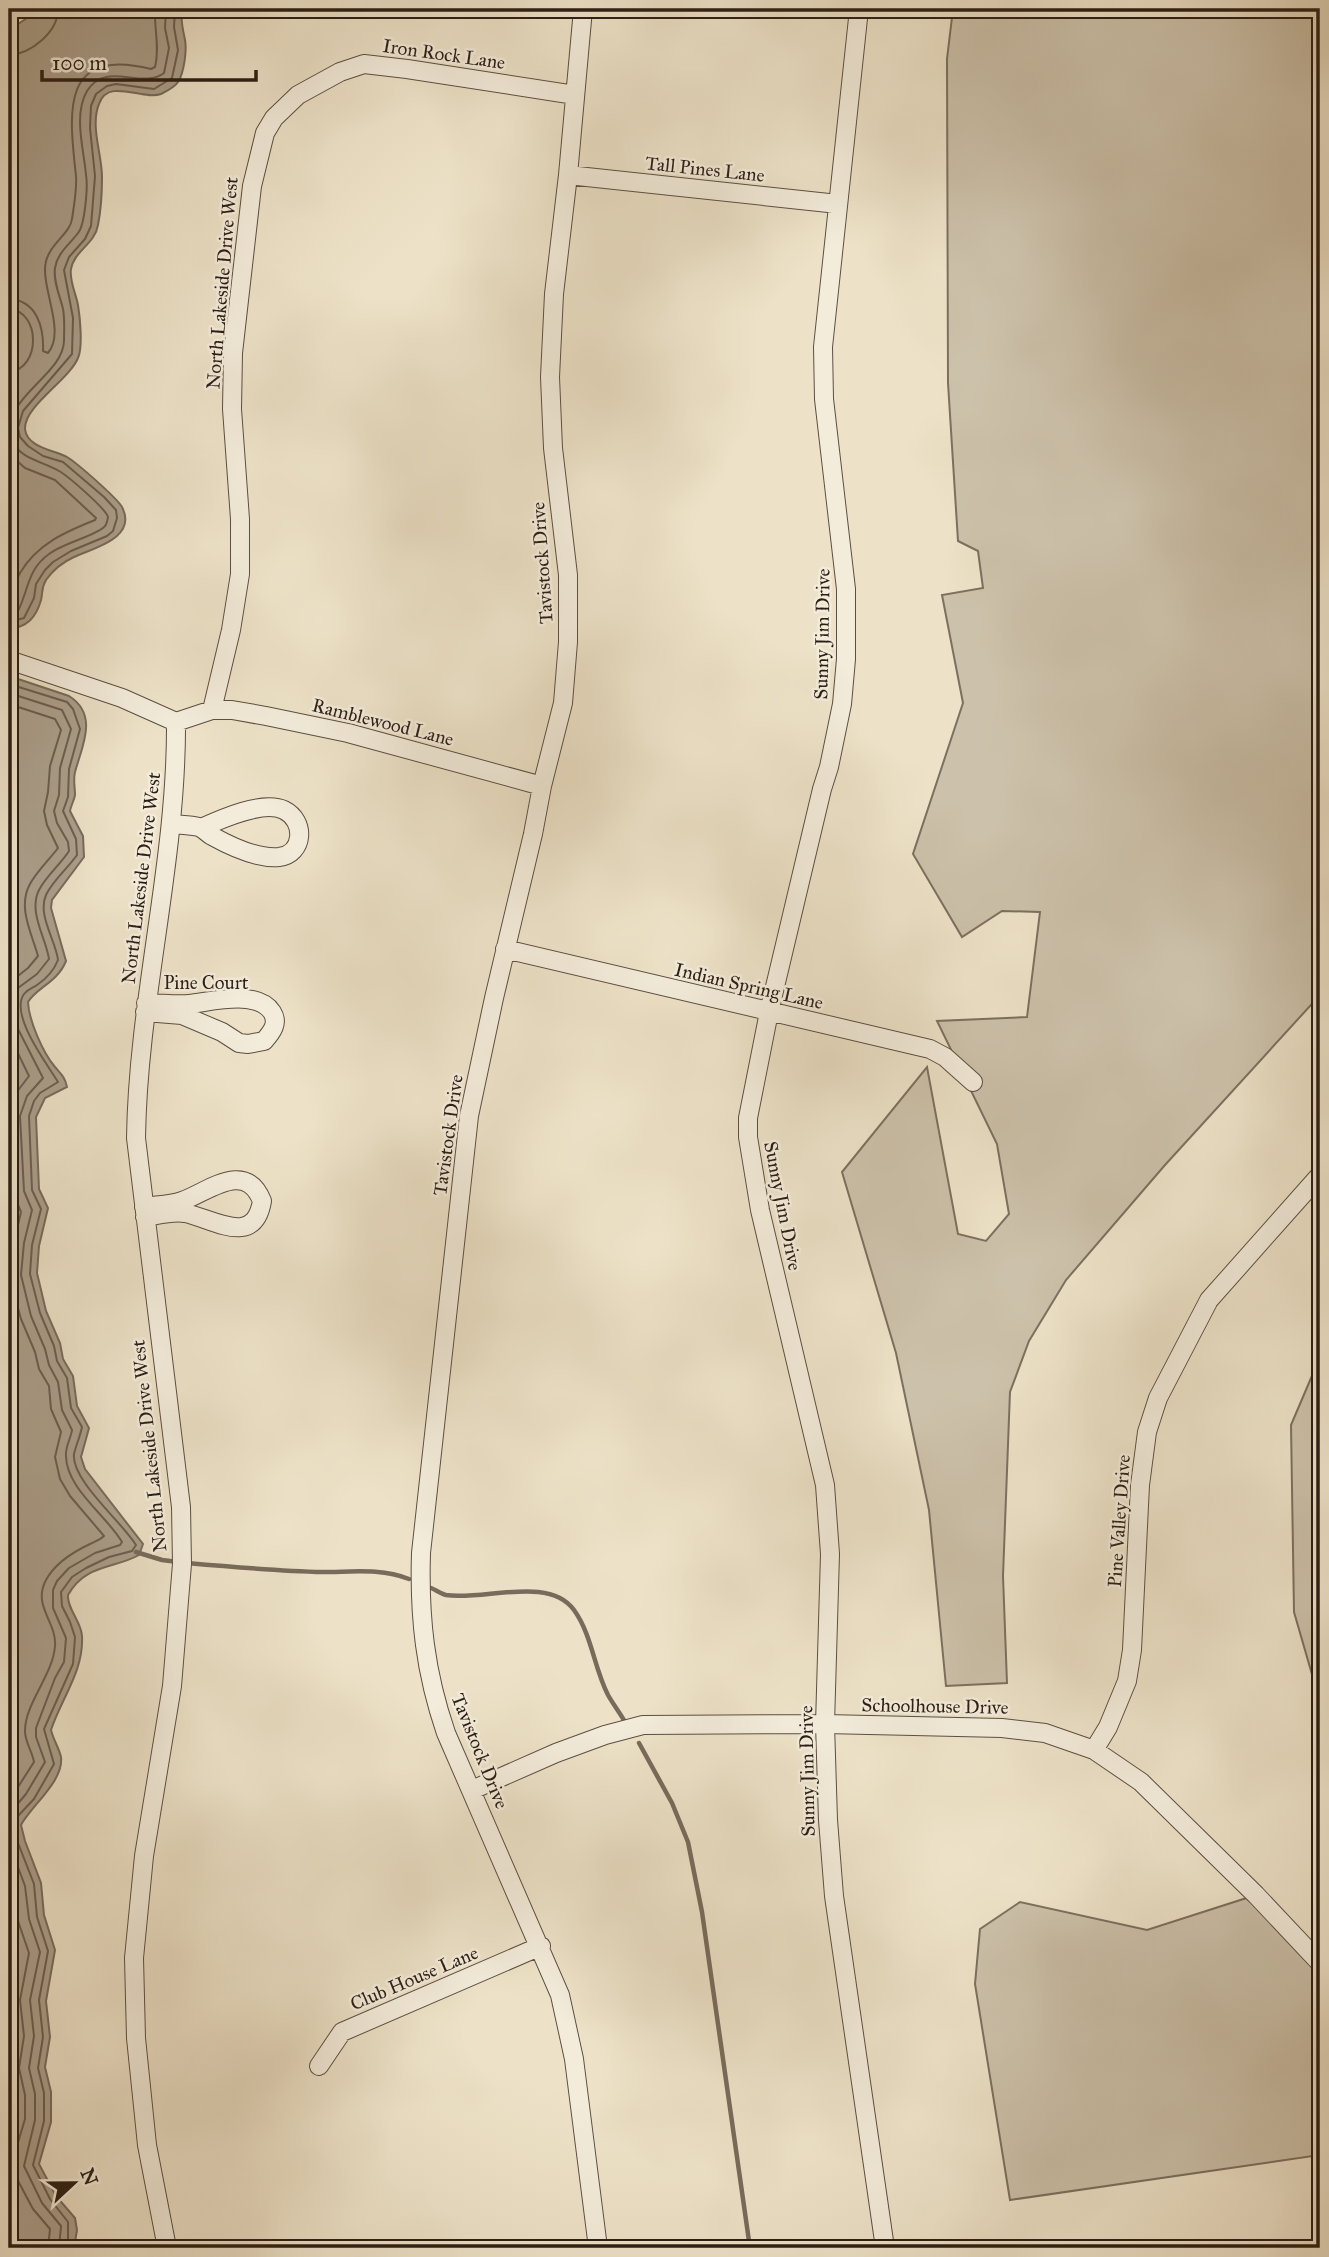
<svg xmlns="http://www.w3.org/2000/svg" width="1329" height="2257" viewBox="0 0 1329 2257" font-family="'IM FELL Great Primer',serif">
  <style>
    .green { fill: #ccc1aa; stroke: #7c7060; stroke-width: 2 }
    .water { fill: #ab9f8b; stroke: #786b5c; stroke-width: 2 }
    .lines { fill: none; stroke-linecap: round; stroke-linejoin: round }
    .shore { stroke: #6c5e50; stroke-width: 2 }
    .stream { stroke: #786b5c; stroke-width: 4.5 }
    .minor-casing { stroke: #5c4f42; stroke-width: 20 }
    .minor { stroke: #f3ecdb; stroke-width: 18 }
    .labels { text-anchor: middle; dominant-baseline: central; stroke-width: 5; stroke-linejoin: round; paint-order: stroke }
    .street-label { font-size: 19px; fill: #2c1e15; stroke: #f3ecdb }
  </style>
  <rect width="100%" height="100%" fill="#ede2c8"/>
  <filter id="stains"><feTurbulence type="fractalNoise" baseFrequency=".00286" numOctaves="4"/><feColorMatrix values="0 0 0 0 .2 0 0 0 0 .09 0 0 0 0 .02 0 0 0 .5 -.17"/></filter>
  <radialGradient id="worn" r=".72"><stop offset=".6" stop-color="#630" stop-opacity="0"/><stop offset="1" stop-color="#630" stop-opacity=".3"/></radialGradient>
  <path class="green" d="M953,9H1320V995L1165,1165L1066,1280L1029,1341L1010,1392L1003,1576L1007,1683L946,1686L929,1510L896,1353L842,1172L927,1067L958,1234L986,1241L1009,1214L997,1144L937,1021L1027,1017L1040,912L1002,911L962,937L913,854L963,703L942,595L983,588L978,551L958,541L948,383L947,59Z
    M1320,1357V1702L1294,1612L1291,1425Z
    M1256,1895L1320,1963V2155L1010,2200L975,1984L980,1929L1020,1902L1147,1930Z"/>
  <path class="water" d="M34,9H182C180,20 183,29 185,40C187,50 184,73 178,82C175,87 167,91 161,94C143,101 108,77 99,104C90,126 102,154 102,177C102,192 101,210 98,225C95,244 74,251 71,269C69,280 76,294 78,305C80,317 83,347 78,358C69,380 24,406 25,429C27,448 55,450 67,457C77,463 117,498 122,507C138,538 93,548 74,557C63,562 53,570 46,580C41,588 43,592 41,600C36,618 27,627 9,629V359L14,353L18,340L9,322V30L27,18Z
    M9,676L69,696C99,715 82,746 75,772C73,780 75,787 75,795C74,801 71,805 70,811L83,836L84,857L52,900L51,908L66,961C57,983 37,987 28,1002C29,1021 43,1053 55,1067C61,1074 65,1077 67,1087L45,1098L36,1117L39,1189L48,1208L39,1246L37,1273L46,1311L60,1343L63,1359L73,1376L77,1406L89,1428L81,1457L85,1469L143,1544L139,1555C114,1569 85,1564 68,1595C67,1609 81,1621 82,1636C84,1671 61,1699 51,1730C53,1739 59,1748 61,1757C64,1781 31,1806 21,1825L25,1841L41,1883L44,1915L55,1950L46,2001L50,2037L45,2067L51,2092V2122L39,2164L56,2196L75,2218L77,2230L74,2248H9Z"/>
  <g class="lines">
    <path class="shore" d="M9,55C31,54 58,32 58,9
      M9,299C37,300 44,328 43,351L48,353C65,333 44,293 45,269C45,246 70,235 72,219C74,206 77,189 76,176C69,113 60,46 151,69L155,67C160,47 154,29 155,9
      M9,309C41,311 41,369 9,372
      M9,454L25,468L55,480L96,518L95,520C65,532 37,544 20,573C14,583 17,594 9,602
      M9,613L18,611C29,589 27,570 49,554C63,543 95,536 104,527C107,525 107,521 108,517C106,509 68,476 59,471C43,461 20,460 11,439C0,398 63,376 64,341C64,331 65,320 63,309C60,296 53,281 55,268C57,253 70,244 78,233C85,225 88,186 86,175C84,150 73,115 87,91C106,60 142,90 164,73L169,48L165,28L166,9
      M9,622L24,618L34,598L36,584L45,570L53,562L71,551L107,536L113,531L117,518L116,510L104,497L63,462L43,456L28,446L20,437L18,428L23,411L72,354L73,318L64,270L69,257L85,239L91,226L95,176L90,128L91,106L96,94L107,86L116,84L154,89L172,78L178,50L174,27L175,9
      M9,684L67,702L73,709L80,729L69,769L68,797L63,811L76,839L77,855C68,868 53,880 46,895C37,915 56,941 58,960C54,970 46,979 37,985C33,988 28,989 24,994C9,1015 48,1065 58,1082L40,1093L34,1101L29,1116L32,1190L41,1209L32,1245L30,1274L40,1313L54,1346L57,1361L67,1378L71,1408L82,1427C80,1437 76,1445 74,1454C71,1480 122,1522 136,1545L132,1551L109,1557L86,1568L72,1577L61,1592L62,1606L70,1622L75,1637L73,1664L44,1729L54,1764L34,1799L17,1817L14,1825L18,1843L34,1884L37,1917L48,1951L39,2000L43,2037L38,2068L44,2093V2121L33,2165L50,2199L68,2222V2248
      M9,693L62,710L71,729L60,768L59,795L54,811L57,823L68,842L69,851C60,865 46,876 39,890C28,912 46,938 49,959L37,974L18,988L12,1001L18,1029L43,1078L27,1096L20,1116L24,1191L32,1210L24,1243L21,1275L31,1316L45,1349L49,1365L58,1382L62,1410L72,1430C71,1438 65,1447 66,1456C66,1488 107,1516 122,1542L120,1545L95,1553L69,1568L57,1581L53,1590V1608L66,1638L64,1662L55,1678L36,1728V1737L45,1762L26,1794L9,1814
      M9,704L55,719L61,730L50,766L48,792L44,811L47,825L58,848C49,860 37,871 30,884C17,907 32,934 38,956L28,968L9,983
      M9,1035L29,1076L16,1093L10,1115L13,1193L21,1212L12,1251V1286L21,1319L35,1352L39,1369L49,1386L51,1409L61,1432L55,1457L60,1479L70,1496L104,1536C100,1540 96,1541 90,1544C73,1552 55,1563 46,1580C32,1606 57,1622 55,1646C53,1675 25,1703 25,1731C25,1742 32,1751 34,1762L18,1787L9,1797
      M9,1843L25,1886L29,1919L40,1952L30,2000L34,2036L29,2068L35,2094V2120L24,2166L42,2203L61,2226L59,2248
      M9,1872L15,1888L18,1921L29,1953L20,2000L24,2036L19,2068L25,2095V2119L14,2156L13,2168L16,2177L33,2209L50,2229L48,2248"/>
    <path class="stream" d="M136,1552L162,1560L178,1562
      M187,1563C232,1567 277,1571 323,1572C352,1572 381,1568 409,1579
      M431,1588C436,1590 441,1594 446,1595C483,1601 549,1575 574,1610C592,1635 594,1668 608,1695C613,1704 620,1713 625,1722
      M639,1743L672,1803L688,1842L702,1912L750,2248"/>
    <defs>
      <path id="minor" d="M583,9L568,175L554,294L550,377L553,448L568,575V642L563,703L542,786L533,834L494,998L469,1116L421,1553C419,1617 425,1672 446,1733L560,1995L574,2059L598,2248
        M859,9L823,347L824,399L846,589V659L842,704L829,767L822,789L769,1012L748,1118V1137L760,1210L825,1485L830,1554L825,1724L828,1820L834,1896L885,2248
        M568,175L838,204
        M9,660L122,698L176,722
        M212,710L231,630L240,574V519L232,409L233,353L252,186L265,133L274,118L298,95L340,72L364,64L407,69L575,95
        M176,722L212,710H232L266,716L348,733L542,786
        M172,824C180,825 190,825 199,827C204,829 207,833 212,836C230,846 258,859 279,857C304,854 306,821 284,810C263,800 221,819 201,828
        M505,949L930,1049L945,1057L973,1082
        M145,1012L182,1015L222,1032L239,1043L248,1044L264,1041C272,1032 279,1023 272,1012C257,989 211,1002 189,1004C175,1005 160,1003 146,1003
        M144,1207C157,1205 170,1205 182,1201C208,1192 245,1159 262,1201C254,1248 214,1219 185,1213C172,1211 158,1215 145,1217
        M1094,1750L1108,1727L1127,1681L1132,1650L1140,1485L1147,1432L1158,1398L1209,1300L1320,1175
        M472,1790L556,1753L605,1735L643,1725L825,1724L1002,1728L1045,1733L1094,1750L1141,1782L1256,1895L1320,1963
        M319,2066L342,2032L541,1946
        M167,2248L147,2145L136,2038L134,1958L144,1856L172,1686L182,1564L181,1507L136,1138C138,998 177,862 176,722"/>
    </defs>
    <use href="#minor" class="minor-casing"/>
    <use href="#minor" class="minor"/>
  </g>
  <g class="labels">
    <g class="street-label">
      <text transform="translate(444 54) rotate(8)">Iron Rock Lane</text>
      <text transform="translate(705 169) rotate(6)">Tall Pines Lane</text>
      <text transform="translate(222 283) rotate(-85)">North Lakeside Drive West</text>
      <text transform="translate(542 563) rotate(-94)">Tavistock Drive</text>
      <text transform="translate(822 634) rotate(-89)">Sunny Jim Drive</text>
      <text transform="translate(383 722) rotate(14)">Ramblewood Lane</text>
      <text transform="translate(141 878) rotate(-83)">North Lakeside Drive West</text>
      <text x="206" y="982">Pine Court</text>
      <text transform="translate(749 986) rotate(13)">Indian Spring Lane</text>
      <text transform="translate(448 1135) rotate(-82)">Tavistock Drive</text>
      <text transform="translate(783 1206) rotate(79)">Sunny Jim Drive</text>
      <text transform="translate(149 1446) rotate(-96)">North Lakeside Drive West</text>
      <text transform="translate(1119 1521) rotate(-86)">Pine Valley Drive</text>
      <text transform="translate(935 1706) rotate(1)">Schoolhouse Drive</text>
      <text transform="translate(480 1751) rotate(68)">Tavistock Drive</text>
      <text transform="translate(807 1771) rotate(-91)">Sunny Jim Drive</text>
      <text transform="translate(414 1978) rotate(-23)">Club House Lane</text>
    </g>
  </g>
  <rect width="1329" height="2257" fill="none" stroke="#ede2c8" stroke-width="35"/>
  <rect x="10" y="10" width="1308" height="2236" fill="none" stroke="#2c1e15" stroke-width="3.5"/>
  <rect x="18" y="18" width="1294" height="2222" fill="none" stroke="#2c1e15" stroke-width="2"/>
  <g transform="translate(74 2183) rotate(68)" stroke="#f3ecdb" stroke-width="5" paint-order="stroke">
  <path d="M0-5L12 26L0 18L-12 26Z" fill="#2c1e15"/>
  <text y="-10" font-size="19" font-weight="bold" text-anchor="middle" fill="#2c1e15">N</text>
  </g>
  <path d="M42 70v10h214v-10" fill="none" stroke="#2c1e15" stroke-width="3.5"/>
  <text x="52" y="70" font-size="21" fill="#2c1e15" stroke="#f3ecdb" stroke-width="5" paint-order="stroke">100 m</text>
  <rect width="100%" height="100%" filter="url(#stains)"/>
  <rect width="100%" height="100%" fill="url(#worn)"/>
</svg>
